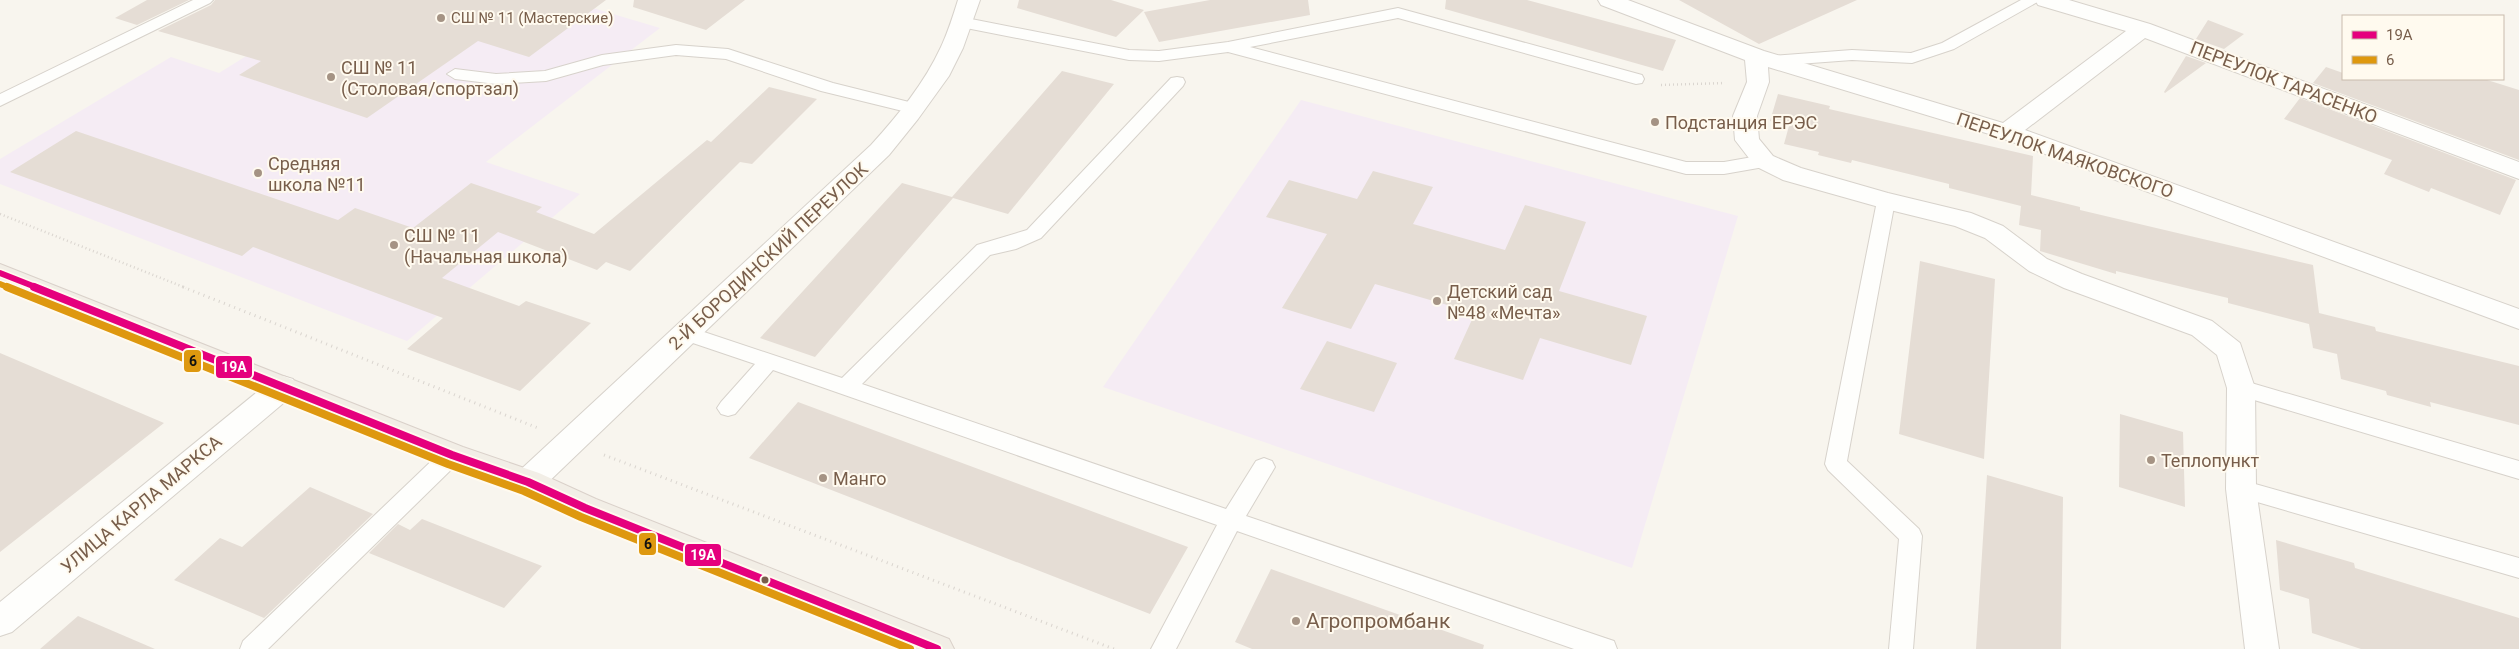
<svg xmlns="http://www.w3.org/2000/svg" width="2519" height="649" viewBox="0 0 2519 649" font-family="Roboto,sans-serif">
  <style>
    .education { fill: #f5ecf4 }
    .building { fill: #e5ddd5 }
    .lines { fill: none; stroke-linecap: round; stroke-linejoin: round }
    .service-casing { stroke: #d7d2cb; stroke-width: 2 }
    .minor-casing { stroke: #d7d2cb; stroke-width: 2 }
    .primary-casing { stroke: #dad1ca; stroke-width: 2 }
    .path-far1 { stroke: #dad5cf; stroke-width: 2.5; stroke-dasharray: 1 3; stroke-linecap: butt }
    .path { stroke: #dad5cf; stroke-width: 3; stroke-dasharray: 1 4.5; stroke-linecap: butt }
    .service { fill: #fefefc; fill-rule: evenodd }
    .minor { fill: #fefefc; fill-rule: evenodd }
    .primary { fill: #f2eee6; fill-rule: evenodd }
    .bus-1-far1-casing { stroke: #fffaef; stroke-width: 9 }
    .bus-1-casing { stroke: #fffaef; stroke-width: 12 }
    .bus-2-far1-casing { stroke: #fffaef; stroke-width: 9 }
    .bus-2-casing { stroke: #fffaef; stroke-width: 12 }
    .bus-1-far1 { stroke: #e5007d; stroke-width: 6 }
    .bus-1 { stroke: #e5007d; stroke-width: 8 }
    .bus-2-far1 { stroke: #de980f; stroke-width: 6 }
    .bus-2 { stroke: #de980f; stroke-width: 8 }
    .poi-dot { fill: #a59384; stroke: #fffaef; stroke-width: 2 }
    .bus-dot { fill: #785e4b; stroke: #fffaef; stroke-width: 2 }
    .labels { text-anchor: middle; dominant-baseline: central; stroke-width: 4; stroke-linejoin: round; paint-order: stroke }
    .far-poi-label { font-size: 15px; fill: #785e4b; stroke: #fffaef; text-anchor: start }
    .poi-label { font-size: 18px; fill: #785e4b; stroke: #fffaef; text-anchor: start }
    .street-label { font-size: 18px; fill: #785e4b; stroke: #fffaef }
    .near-poi-label { font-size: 21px; fill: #785e4b; stroke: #fffaef; text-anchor: start }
    .line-badge { stroke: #fffaef; stroke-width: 2 }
    .badge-label { font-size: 14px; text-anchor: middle; font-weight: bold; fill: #fff }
    .pale-badge-label { font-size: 14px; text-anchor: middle; font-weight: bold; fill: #111 }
  </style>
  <rect width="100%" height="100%" fill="#f8f5ee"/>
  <path class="education" d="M566,0L660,28L486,162L580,194L407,341L0,184V159L171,57L219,73L272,40Z
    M1301,100L1738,216L1632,568L1103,387Z"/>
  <path class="building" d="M147,0H189L137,25L115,18Z
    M215,0H606L529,57L478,41L367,118L239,75L261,61L158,31L211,5Z
    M634,0H745L706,30L633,7Z
    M1019,0H1111L1144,10L1116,37L1017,8Z
    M1210,0H1308L1310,15L1159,42L1144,12Z
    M1446,0H1527L1676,40L1663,71L1445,9Z
    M1679,0H1857L1759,44Z
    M2208,20L2244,34L2224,49L2196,39Z
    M2186,56L2206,63L2165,93L2164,92Z
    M2326,67L2343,73V79H2484L2519,90V160L2313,83Z
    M1062,71L1114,84L1008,214L953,198L815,357L760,338L902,183L952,197Z
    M769,87L817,99L752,164L740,162L630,271L606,262L597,270L498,232L442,278L519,306L526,301L591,323L520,391L407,349L443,318L253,247L242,256L10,172L76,131L338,220L355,208L413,228L471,183L542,207L536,212L594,234L707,140L711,142Z
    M1778,94L1830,106L1829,109L2033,156L2031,195L2080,207V210L2313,265L2319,313L2375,327L2376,331L2519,366V425L2430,402L2431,407L2387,395L2386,391L2341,379L2337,354L2313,348L2309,324L2228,303V298L2116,271V274L2040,251L2041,230L2019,225L2021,206L1949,188V184L1852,160L1851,163L1818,155L1819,152L1784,144L1789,126L1770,121Z
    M2300,98L2516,180L2500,215L2431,188L2429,192L2384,174L2392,160L2284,119Z
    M1373,171L1433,187L1413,224L1505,250L1525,205L1586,222L1559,291L1647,316L1631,365L1540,338L1523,380L1454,359L1475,313L1375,284L1351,329L1282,308L1327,234L1266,217L1289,180L1357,199Z
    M1920,261L1995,279L1984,459L1899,434Z
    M1327,341L1397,363L1374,412L1300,389Z
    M0,353L164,423L0,552Z
    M798,402L1188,547L1150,614L749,458Z
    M2120,414L2183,432L2185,507L2119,487Z
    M1987,475L2063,497L2061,649H1976Z
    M310,487L373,514L264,618L174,580L220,538L242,547Z
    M422,519L542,566L504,608L369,553L398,524L410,530Z
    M2276,540L2354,563L2355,568L2519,618V649H2361L2312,633L2309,599L2280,590Z
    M1271,569L1484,645L1483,649H1252L1235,642Z
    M78,616L155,649H40Z"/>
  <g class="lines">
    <defs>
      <path id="service" d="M193,0H213L210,3L0,106V94Z
        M2021,0H2041L1954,49L1912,63L1852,60L1773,66L1765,61L1773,56L1852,50L1911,53L1942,43Z
        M1398,8L1642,75L1644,79L1642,83L1636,84L1398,18L1250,47L1686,162H1724L1764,155L1770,157L1773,161L1770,165L1764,167L1724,174H1686L1228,52L1159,61L1129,60L961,27L953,22L961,17L1129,50L1159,51L1228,42Z
        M676,45L728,49L833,83L921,105L924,109L921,113L915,114L821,91L726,59L676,55L603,65L546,81L496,84L455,79L447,74L455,69L496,74L545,71L602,55Z
        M1177,77L1183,78L1185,82L1183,86L1041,238L1016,249L990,255L862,384L1226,509L1256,461L1264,458L1272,461L1275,467L1246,516L1605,638L1614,641L1617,649H1574L1237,531L1176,649H1151L1217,525L773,370L735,414L728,416L721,414L717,408L721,402L755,364L678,338L675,333L678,328L685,326L692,328L842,378L977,245L1027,230L1171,78Z
        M1886,195L1892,197L1895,201L1847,461L1919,529L1922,536L1913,649H1889L1899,539L1828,470L1825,464L1877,201L1880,197Z
        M2241,380L2519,461V479L2234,394L2231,388L2234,382Z
        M452,446L460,449L463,455L460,461L268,649H240L243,641L444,449Z
        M2241,480L2519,558V578L2233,495L2230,489L2233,483Z"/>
      <path id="minor" d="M958,0H980L963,48L949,76L918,119L889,155L539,491L528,494L517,491L513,482L517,473L871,145C898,115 924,84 941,47C948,32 953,16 958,0Z
        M1598,0H1628L1764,51L2003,123L2126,31L2038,5L2035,0H2069L2150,24L2519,162V179L2145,38L2025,130L2519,309V329L1999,137L1768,67L1769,82L1757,116L1759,139L1773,156L1801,168L1888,193L1971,213L2003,226L2047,259L2082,274L2212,321L2240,343L2255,388L2256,489L2279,649H2245L2226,489L2227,388L2217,355L2192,335L2064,288L2029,271L1985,238L1955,226L1886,209L1783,180L1755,166L1735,140L1733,116L1747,82L1745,60L1601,5Z
        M283,376L293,379L297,387L293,395L12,632L0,636V602L273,379Z"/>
      <path id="primary" d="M0,264L463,447L539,473L596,499L949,639L954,649H899L574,517L517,491L441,463L0,283Z"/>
    </defs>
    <use href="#service" class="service-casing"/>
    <use href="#minor" class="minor-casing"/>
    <use href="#primary" class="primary-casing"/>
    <path class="path-far1" d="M1661,85L1725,83
      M0,214L186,288"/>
    <path class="path" d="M183,287L538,428
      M604,455L1114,649"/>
    <use href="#service" class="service"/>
    <use href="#minor" class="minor"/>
    <use href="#primary" class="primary"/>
    <defs>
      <path id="bus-1-far1" d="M0,273L38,288"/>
      <path id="bus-1" d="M34,287L452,455L528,482L585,508L937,649"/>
      <path id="bus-2-far1" d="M0,284L10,288"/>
      <path id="bus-2" d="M7,287L448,464L524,491L581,517L910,649"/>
    </defs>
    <use href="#bus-1-far1" class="bus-1-far1-casing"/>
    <use href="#bus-1" class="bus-1-casing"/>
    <use href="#bus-2-far1" class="bus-2-far1-casing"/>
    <use href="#bus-2" class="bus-2-casing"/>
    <use href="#bus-1-far1" class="bus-1-far1"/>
    <use href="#bus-1" class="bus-1"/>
    <use href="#bus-2-far1" class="bus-2-far1"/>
    <use href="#bus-2" class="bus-2"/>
  </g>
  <g class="poi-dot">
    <circle cx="441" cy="18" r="5"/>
    <circle cx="331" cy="77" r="5"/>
    <circle cx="1655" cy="122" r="5"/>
    <circle cx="258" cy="173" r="5"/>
    <circle cx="394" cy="245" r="5"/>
    <circle cx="1437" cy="301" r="5"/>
    <circle cx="2151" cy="460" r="5"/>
    <circle cx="823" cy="478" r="5"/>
    <circle cx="1296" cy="621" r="5"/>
  </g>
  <circle class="bus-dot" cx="765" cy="580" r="4.5"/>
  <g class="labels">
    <g class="far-poi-label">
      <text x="451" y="18">СШ № 11 (Мастерские)</text>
    </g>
    <g class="poi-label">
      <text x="341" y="67">СШ № 11<tspan x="341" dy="21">(Столовая/спортзал)</tspan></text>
      <text x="1665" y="122">Подстанция ЕРЭС</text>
      <text x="268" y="163">Средняя<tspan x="268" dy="21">школа №11</tspan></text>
      <text x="404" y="235">СШ № 11<tspan x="404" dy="21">(Начальная школа)</tspan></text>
      <text x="1447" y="291">Детский сад<tspan x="1447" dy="21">№48 «Мечта»</tspan></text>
      <text x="2161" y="460">Теплопункт</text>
      <text x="833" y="478">Манго</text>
    </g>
    <g class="street-label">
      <text transform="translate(2284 82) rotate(21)">ПЕРЕУЛОК ТАРАСЕНКО</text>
      <text transform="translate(2065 155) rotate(19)">ПЕРЕУЛОК МАЯКОВСКОГО</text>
      <text transform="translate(768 256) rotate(-43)">2-Й БОРОДИНСКИЙ ПЕРЕУЛОК</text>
      <text transform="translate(141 504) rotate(-40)">УЛИЦА КАРЛА МАРКСА</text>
    </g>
    <g class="near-poi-label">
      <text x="1306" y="621">Агропромбанк</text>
    </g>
  </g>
  <g class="line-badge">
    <rect x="183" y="349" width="19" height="24" rx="5" fill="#de980f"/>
    <rect x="215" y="355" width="38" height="24" rx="5" fill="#e5007d"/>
    <rect x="638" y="532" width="19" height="24" rx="5" fill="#de980f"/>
    <rect x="684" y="543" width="38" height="24" rx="5" fill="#e5007d"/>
  </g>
  <g class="badge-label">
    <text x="234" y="372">19А</text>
    <text x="703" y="560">19А</text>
  </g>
  <g class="pale-badge-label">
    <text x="193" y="366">6</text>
    <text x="648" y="549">6</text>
  </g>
  <rect x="2342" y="15" width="162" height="65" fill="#fffaef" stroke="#c9bcad"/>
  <rect x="2352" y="31" width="25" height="8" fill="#e5007d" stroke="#c9bcad"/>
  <text x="2386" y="40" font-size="15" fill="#785e4b">19А</text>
  <rect x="2352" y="56" width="25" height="8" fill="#de980f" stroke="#c9bcad"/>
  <text x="2386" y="65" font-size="15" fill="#785e4b">6</text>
</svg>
